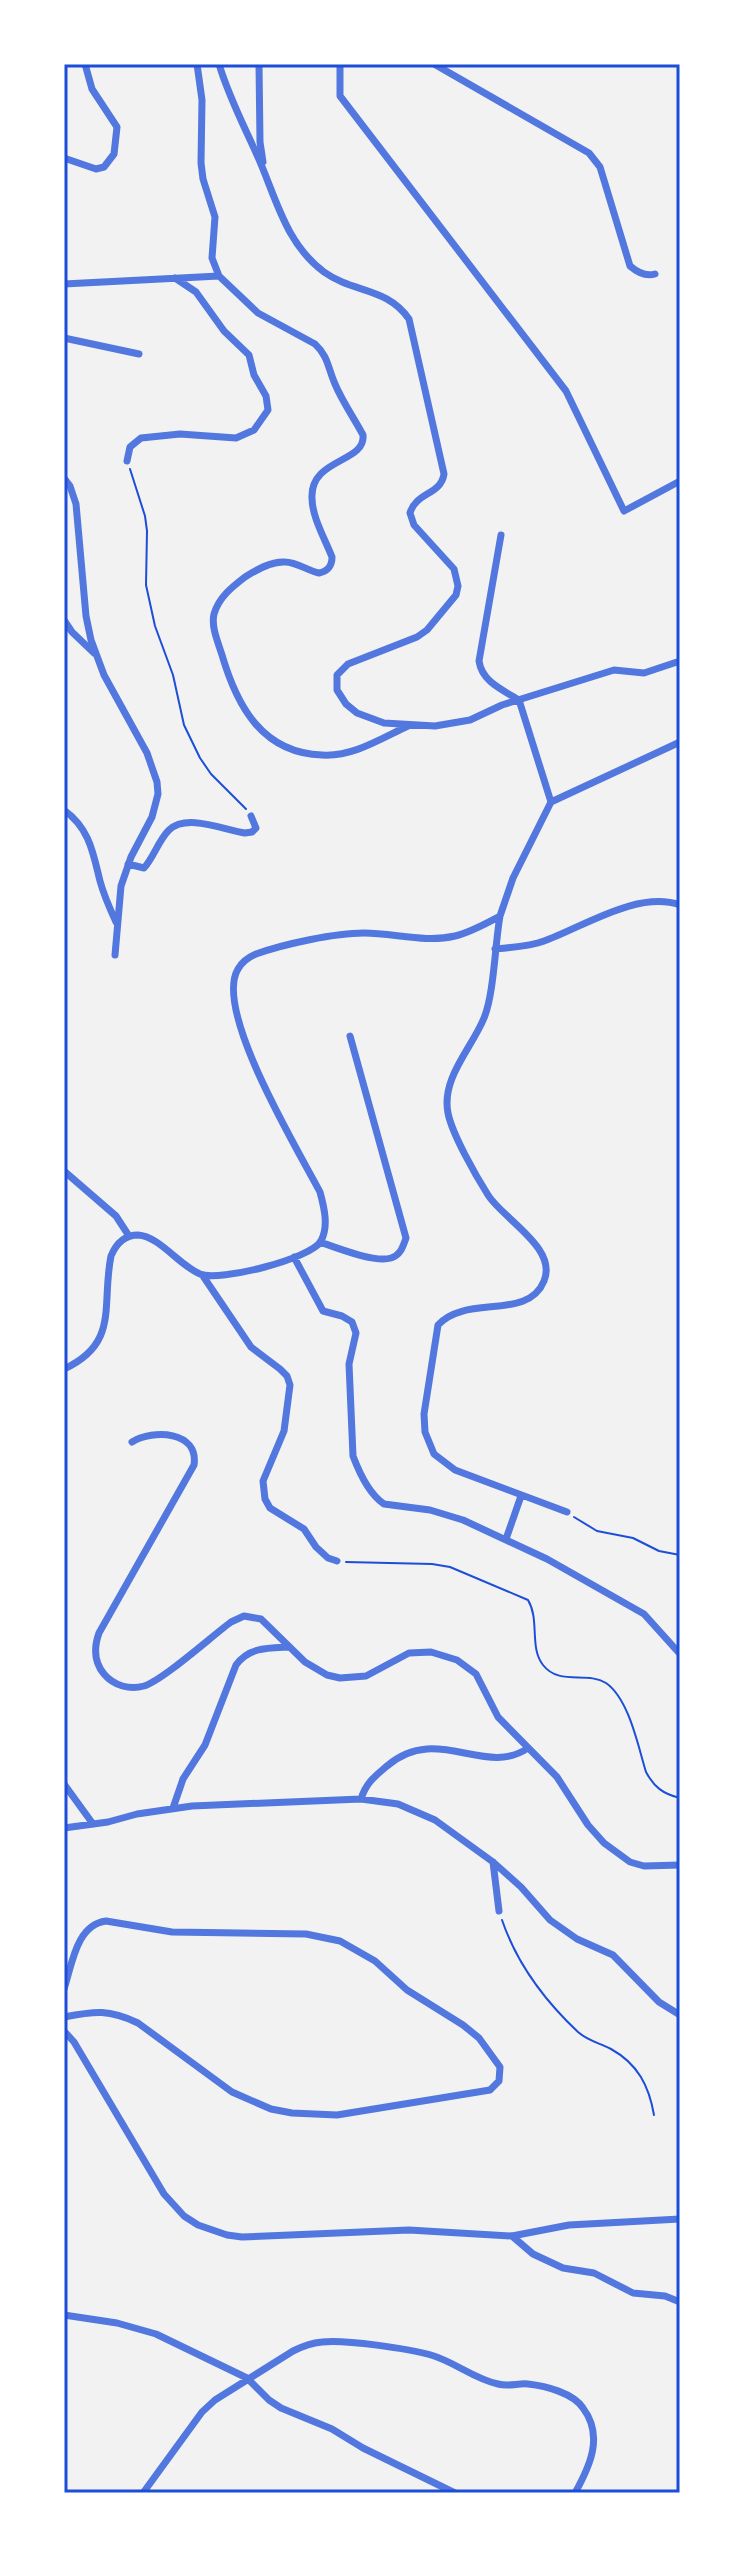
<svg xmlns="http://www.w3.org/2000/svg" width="744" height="2557" viewBox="0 0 744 2557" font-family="Merriweather,serif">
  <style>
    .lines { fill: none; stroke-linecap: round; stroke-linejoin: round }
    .path { stroke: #1d4ed8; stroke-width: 2 }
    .minor { stroke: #5277de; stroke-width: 7 }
    .neatline { fill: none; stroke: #1d4ed8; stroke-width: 3 }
  </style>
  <rect width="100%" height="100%" fill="#f2f2f2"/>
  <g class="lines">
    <path class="path" d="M130,469L145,516L147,531L146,585L155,626L173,675L184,725L200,758L211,774L246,809
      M574,1517L597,1531L633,1538L659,1551L680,1555
      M346,1562L432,1564L450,1567L528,1600C540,1620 529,1647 543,1665C559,1686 587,1671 606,1683C629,1699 638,1746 646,1772C654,1787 663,1794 680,1798
      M502,1920C517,1964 544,2000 578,2032C588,2041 600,2043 611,2049C638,2064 649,2086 654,2115"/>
    <path class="minor" d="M197,64L202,100L201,163L203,179L215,217L212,258L219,276
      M219,64C228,95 244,126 257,155C276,197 285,243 324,272C353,293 387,287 409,319L444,474C441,495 416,492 410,513L414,525L454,569L458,586L456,595L427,630L417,637L348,664L337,675V690L346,704L357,713L384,723L435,726L470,720L502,705L614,670L644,673L680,661
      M259,64L260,142L263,162
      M340,64V96L566,391L624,511L680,481
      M434,64L589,153L600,167L630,266C637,272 645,277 655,274
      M64,158L96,169L104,167L114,154L117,127L92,89L85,64
      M64,284L219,276L258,313L315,344C328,356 328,368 335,384C342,401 354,418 363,435C366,463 310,458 312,498C312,517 325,539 332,557C332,566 328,571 319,573C308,571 297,562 285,562C271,561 256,570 245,577C232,587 219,597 214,614C211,627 218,642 222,655C237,706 262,753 322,755C353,757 380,739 408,726
      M64,338L139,354
      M127,461L130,447L141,438L180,434L236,438L254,430L268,410L266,396L254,375L249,355L224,331L196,292L175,278
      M64,478L70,486L76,504L86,616L91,640L104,675L147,753L157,782L158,794L152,817L131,857L121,886L115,955
      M501,535L479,661C482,682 503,690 519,700
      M64,620L72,632L94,653
      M519,700L551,802
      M64,810C90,829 93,853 100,881C104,896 110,909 116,922
      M128,864L144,868C154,857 158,841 169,830C187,813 224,830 245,833L252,832L256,828L251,816
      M500,916C495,944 494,994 484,1018C472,1048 441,1078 448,1113C452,1134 476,1176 488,1195C503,1219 558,1248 544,1281C528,1321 466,1294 438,1325L424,1414L425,1432L434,1454L455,1470L567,1512
      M495,949C510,947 529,947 544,941C583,927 638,890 680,905
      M64,1171L116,1216L129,1236
      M320,1242C337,1248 375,1263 391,1258C401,1255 403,1246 406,1238L350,1036
      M294,1257L323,1311L342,1316L352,1322L356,1333L349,1364L353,1456C359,1472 369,1494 384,1504L430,1510L463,1520L547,1559L644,1614L680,1654
      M203,1276L251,1347L280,1369L287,1376L290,1385L284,1431L263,1481L265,1499L270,1508L304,1529L316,1547L328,1558L337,1561
      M64,1369C120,1343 101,1305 111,1256C116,1244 124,1235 138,1235C159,1236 180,1266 200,1274C219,1282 311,1259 321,1241C329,1226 324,1207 320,1192C298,1150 213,1010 238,969C242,962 249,957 256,954C284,944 335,933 364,933C394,933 425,943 455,936C471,932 485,924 500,916L513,878L551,802L680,742
      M132,1442C153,1429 199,1431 194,1465L99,1633C94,1647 94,1662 104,1674C114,1686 130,1690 144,1686C163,1680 212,1636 231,1622L244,1616L261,1619L305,1662L327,1675L340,1678L366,1676L409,1653L431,1652L457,1660L476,1674L498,1717L557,1777L588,1825L604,1843L630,1862L644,1866L680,1865
      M506,1539L521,1496
      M64,1784L93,1824
      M361,1799C366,1783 374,1777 387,1766C437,1723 485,1778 528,1748
      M173,1808L183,1779L205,1745L236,1665C249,1647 268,1648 289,1647
      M64,1828L108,1822L137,1814L192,1806L361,1799L398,1804L435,1820L493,1862L521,1887L550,1920L577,1939L613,1955L659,2002L680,2015
      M493,1862L499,1911
      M64,1989C72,1965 76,1925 106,1921L172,1932L306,1934L340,1941L375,1961L407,1990L463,2025L479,2038L500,2067L499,2081L490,2090L337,2115L292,2113L271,2109L232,2092L138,2023C109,2009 95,2011 64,2017
      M64,2031L74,2042L164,2194L184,2216L198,2225L227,2235L242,2237L409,2230L512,2236L569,2225L680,2219
      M512,2236L533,2254L563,2268L594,2273L633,2293L665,2296L680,2302
      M64,2315L117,2323L156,2334L247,2378L269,2400L281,2408L332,2429L363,2448L455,2493
      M143,2493L202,2412L215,2400L293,2351C303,2346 312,2343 322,2342C344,2339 410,2349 431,2355C455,2362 474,2379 498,2384C509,2387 518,2383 528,2384C546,2386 573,2393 583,2408C604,2436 590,2466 575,2493"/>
  </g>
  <rect width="744" height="2557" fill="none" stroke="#ffffff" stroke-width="132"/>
  <rect x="66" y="66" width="612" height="2425" class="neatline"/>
</svg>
